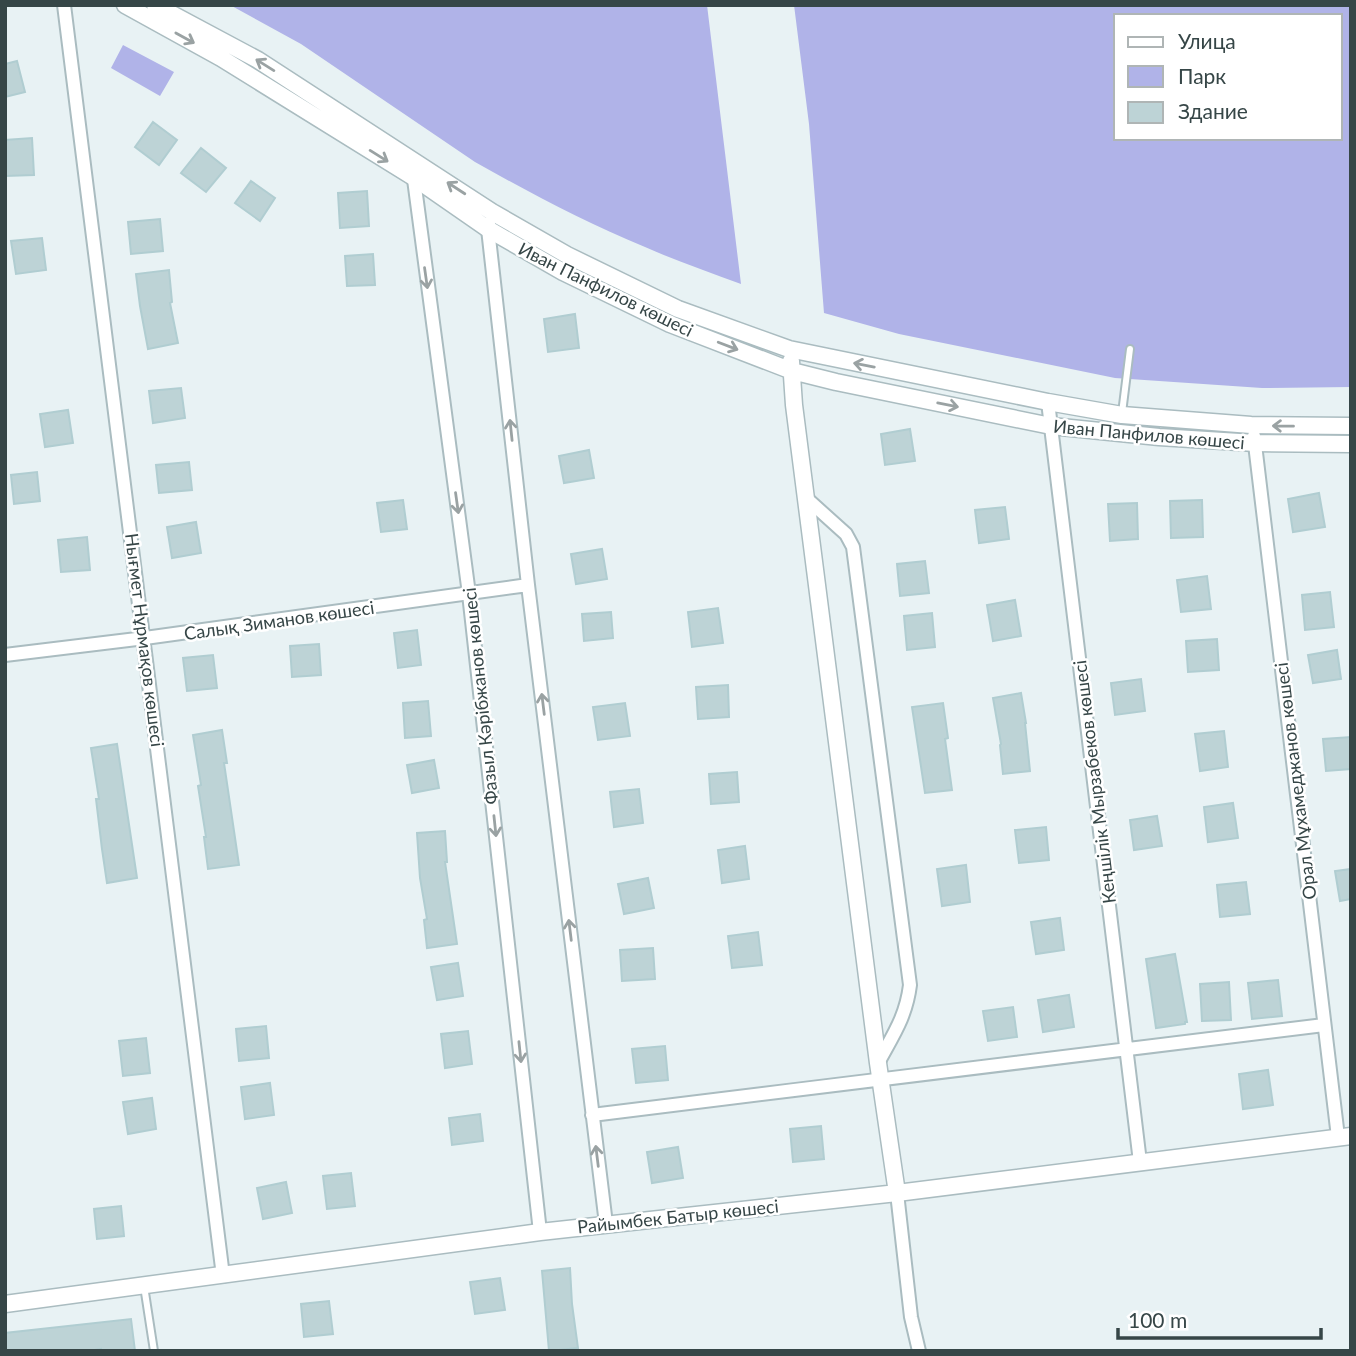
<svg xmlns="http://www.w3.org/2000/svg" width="1356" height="1356" viewBox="0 0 1356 1356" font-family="Lato,sans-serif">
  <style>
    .green { fill: #b0b3e8; fill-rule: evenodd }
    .building { fill: #bdd3d6; stroke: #b0cdd1; stroke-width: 2 }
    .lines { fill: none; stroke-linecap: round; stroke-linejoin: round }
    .service-casing { stroke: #aabcc0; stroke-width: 10 }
    .minor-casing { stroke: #aabcc0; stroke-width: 16 }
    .tertiary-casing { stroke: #aabcc0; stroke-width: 19 }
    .service { stroke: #fff; stroke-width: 6 }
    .minor { stroke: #fff; stroke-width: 12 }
    .tertiary { stroke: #fff; stroke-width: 16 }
    .oneway { stroke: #9aa2a3 }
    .labels { text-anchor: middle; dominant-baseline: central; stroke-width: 5; stroke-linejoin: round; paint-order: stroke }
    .street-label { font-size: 18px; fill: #364647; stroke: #fff }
  </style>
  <rect width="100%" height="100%" fill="#e8f2f4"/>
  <path class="green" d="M230,5H707L741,284C709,272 676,261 645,247C586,223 530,193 475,162L301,44Z
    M794,5H1351V387L1262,388L1115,378L899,334L824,313L809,124ZM1116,16H1340V138H1116Z
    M123,45L174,72L160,96L111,68Z"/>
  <path class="building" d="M17,61L25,92L5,97V64Z
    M153,122L177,140L159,165L135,147Z
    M32,138L34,175L5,176V140Z
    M201,148L226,168L206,192L181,173Z
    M251,181L275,198L260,221L235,203Z
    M367,191L369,226L340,228L338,193Z
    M160,219L163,251L131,254L128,222Z
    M42,238L46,270L16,274L11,241Z
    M373,254L375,285L347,286L345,256Z
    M169,270L172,302L170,303L178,343L148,349L140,306L136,274Z
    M575,314L579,348L548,352L544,319Z
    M181,388L185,418L153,423L149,391Z
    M68,410L73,443L45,447L40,414Z
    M910,429L915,461L885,465L881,434Z
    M589,450L594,478L564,483L559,456Z
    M189,462L192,490L159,493L156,465Z
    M37,472L40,501L14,504L11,475Z
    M1319,493L1325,527L1293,532L1288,499Z
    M403,500L407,529L381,532L377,503Z
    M1202,500L1203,537L1171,538L1170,501Z
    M1137,503L1138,539L1110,541L1108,504Z
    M1005,507L1009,539L979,543L975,510Z
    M196,522L201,553L172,558L167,527Z
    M87,537L90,570L61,572L58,540Z
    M602,549L607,579L576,584L571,554Z
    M925,561L929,593L900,596L897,564Z
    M1207,576L1211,609L1181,612L1177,580Z
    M1330,592L1334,627L1305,630L1302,595Z
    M1015,600L1021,636L993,641L987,605Z
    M718,608L723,643L692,647L688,612Z
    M611,612L613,638L584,641L582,614Z
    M932,613L935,647L907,650L904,616Z
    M417,630L421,665L398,668L394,633Z
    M1217,639L1219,670L1188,672L1186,641Z
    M319,644L321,675L292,677L290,646Z
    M1337,650L1341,679L1313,683L1308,655Z
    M213,655L217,688L187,691L183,658Z
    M1141,679L1145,711L1115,715L1111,683Z
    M728,685L729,717L698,719L696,687Z
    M1021,693L1026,723H1025L1030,771L1003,774L1000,745L1001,744L993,698Z
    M428,701L431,736L405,738L403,703Z
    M625,703L630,736L598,740L593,707Z
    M943,703L948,738L945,739L952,790L925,793L912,707Z
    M222,730L227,763H224L239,865L208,869L204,837H206L198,786L201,785L193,735Z
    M1224,731L1228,767L1200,771L1195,734Z
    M1351,737V769L1326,771L1323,739Z
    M117,744L137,878L107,883L102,849L96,799H99L91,748Z
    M434,760L439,788L412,793L407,765Z
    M737,772L739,802L711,804L709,774Z
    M639,789L643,823L614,827L610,792Z
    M1233,803L1238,838L1208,842L1204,807Z
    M1157,816L1162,846L1134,850L1130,820Z
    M1046,827L1049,860L1019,863L1015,830Z
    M445,831L447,862H445L457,944L427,948L424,920L427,919L420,878L417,833Z
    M745,846L749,879L722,883L718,850Z
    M966,865L970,902L942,906L937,869Z
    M1351,869V899L1340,901L1335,871Z
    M648,878L654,908L624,914L618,884Z
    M1246,882L1250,914L1220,917L1217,885Z
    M1060,918L1064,950L1036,954L1031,922Z
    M758,932L762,965L732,968L728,936Z
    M653,948L655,979L622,981L620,950Z
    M1175,954L1187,1022H1185V1024L1156,1028L1146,959Z
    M458,963L463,996L437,1000L431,967Z
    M1278,980L1282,1016L1252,1019L1248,983Z
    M1229,982L1231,1020L1202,1021L1200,984Z
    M1069,995L1074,1027L1043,1032L1038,1000Z
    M1013,1007L1017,1037L988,1041L983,1011Z
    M266,1026L269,1058L239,1061L236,1029Z
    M468,1031L472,1064L445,1068L441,1034Z
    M146,1038L150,1073L123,1076L119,1041Z
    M665,1046L668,1080L636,1083L632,1049Z
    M1268,1070L1273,1105L1243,1109L1239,1074Z
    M270,1083L274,1115L245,1119L241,1087Z
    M152,1098L156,1129L128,1134L123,1102Z
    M480,1114L483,1141L452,1145L449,1118Z
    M821,1126L824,1159L793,1162L790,1129Z
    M678,1147L683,1178L652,1183L647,1152Z
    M351,1173L355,1206L327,1209L323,1176Z
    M286,1182L292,1213L263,1219L257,1188Z
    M121,1206L124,1236L97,1239L94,1209Z
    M570,1268L572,1304L578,1348L549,1351L542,1271Z
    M500,1278L505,1310L475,1314L470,1282Z
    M329,1301L333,1334L304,1337L301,1304Z
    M131,1319L135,1351H101V1349L88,1351H5V1333Z"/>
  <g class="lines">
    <defs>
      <path id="service" d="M1122,413L1130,349
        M144,1286L154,1351"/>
      <path id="minor" d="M64,5L223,1276
        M413,172L469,594L540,1232
        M489,223L488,229L528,585L606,1224
        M1048,402L1140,1162
        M1254,436L1338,1137
        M806,498L846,534L853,547L910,985C906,1017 893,1035 878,1063
        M5,655L145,638L528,585
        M592,1115C836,1084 1081,1057 1324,1025
        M897,1193L911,1317L919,1351"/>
      <path id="tertiary" d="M125,5L221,58L413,177L488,229L563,272L670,324L792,371L836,382L1051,426L1159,437L1255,443L1351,444
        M155,5L258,60L492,212L567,255L678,309L789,349L1048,402L1122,415L1251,425L1351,426
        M791,361L794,405L878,1063L897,1193
        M5,1304L540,1232L897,1193L1351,1136"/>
    </defs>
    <use href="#service" class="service-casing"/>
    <use href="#minor" class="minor-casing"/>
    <use href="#tertiary" class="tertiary-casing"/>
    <use href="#service" class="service"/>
    <use href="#minor" class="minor"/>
    <use href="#tertiary" class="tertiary"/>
  </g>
  <defs><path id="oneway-shaft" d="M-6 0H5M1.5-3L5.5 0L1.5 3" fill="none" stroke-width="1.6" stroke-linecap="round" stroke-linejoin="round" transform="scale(1.75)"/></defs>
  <g class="oneway">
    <use href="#oneway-shaft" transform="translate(185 38) rotate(29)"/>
    <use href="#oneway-shaft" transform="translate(265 65) rotate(-148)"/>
    <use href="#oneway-shaft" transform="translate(379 156) rotate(32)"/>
    <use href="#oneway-shaft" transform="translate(456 188) rotate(-147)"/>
    <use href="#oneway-shaft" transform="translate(426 278) rotate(82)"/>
    <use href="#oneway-shaft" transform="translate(728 346) rotate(21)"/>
    <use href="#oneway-shaft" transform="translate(864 365) rotate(-169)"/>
    <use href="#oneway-shaft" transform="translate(948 405) rotate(11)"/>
    <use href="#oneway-shaft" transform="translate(1283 426) rotate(-179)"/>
    <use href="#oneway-shaft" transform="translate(511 430) rotate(-96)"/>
    <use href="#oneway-shaft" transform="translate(457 503) rotate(82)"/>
    <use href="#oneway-shaft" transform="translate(543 704) rotate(-97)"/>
    <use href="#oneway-shaft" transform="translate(495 826) rotate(84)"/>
    <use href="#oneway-shaft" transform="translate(570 930) rotate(-97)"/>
    <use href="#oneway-shaft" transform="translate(520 1052) rotate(84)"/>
    <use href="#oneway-shaft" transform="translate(597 1156) rotate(-97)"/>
  </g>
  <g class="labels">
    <g class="street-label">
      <text transform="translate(606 289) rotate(26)">Иван Панфилов көшесі</text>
      <text transform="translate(1149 434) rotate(5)">Иван Панфилов көшесі</text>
      <text transform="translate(279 620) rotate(-8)">Салық Зиманов көшесі</text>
      <text transform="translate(145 640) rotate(83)">Нығмет Нұрмақов көшесі</text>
      <text transform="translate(480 696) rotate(-96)">Фазыл Кәрібжанов көшесі</text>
      <text transform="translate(1295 781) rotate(-97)">Орал Мұхамеджанов көшесі</text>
      <text transform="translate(1094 782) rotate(-97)">Кеңшілік Мырзабеков көшесі</text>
      <text transform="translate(678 1216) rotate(-6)">Райымбек Батыр көшесі</text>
    </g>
  </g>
  <rect width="1356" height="1356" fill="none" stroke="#364647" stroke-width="14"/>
  <rect x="1114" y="14" width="228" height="126" fill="#ffffff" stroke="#afb5b5" stroke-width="2"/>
  <rect x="1128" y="37" width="35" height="10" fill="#ffffff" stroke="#afb5b5" stroke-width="2"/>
  <text x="1178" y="49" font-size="21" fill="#364647">Улица</text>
  <rect x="1128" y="66" width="35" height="21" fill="#b0b3e8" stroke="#afb5b5" stroke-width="2"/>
  <text x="1178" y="84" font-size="21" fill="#364647">Парк</text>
  <rect x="1128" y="102" width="35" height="21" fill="#bdd3d6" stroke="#afb5b5" stroke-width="2"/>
  <text x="1178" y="119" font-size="21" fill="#364647">Здание</text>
  <path d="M1118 1328v10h203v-10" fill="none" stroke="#364647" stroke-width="3.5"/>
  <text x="1128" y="1328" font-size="21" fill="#364647" stroke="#ffffff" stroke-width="5" paint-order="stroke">100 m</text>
</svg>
